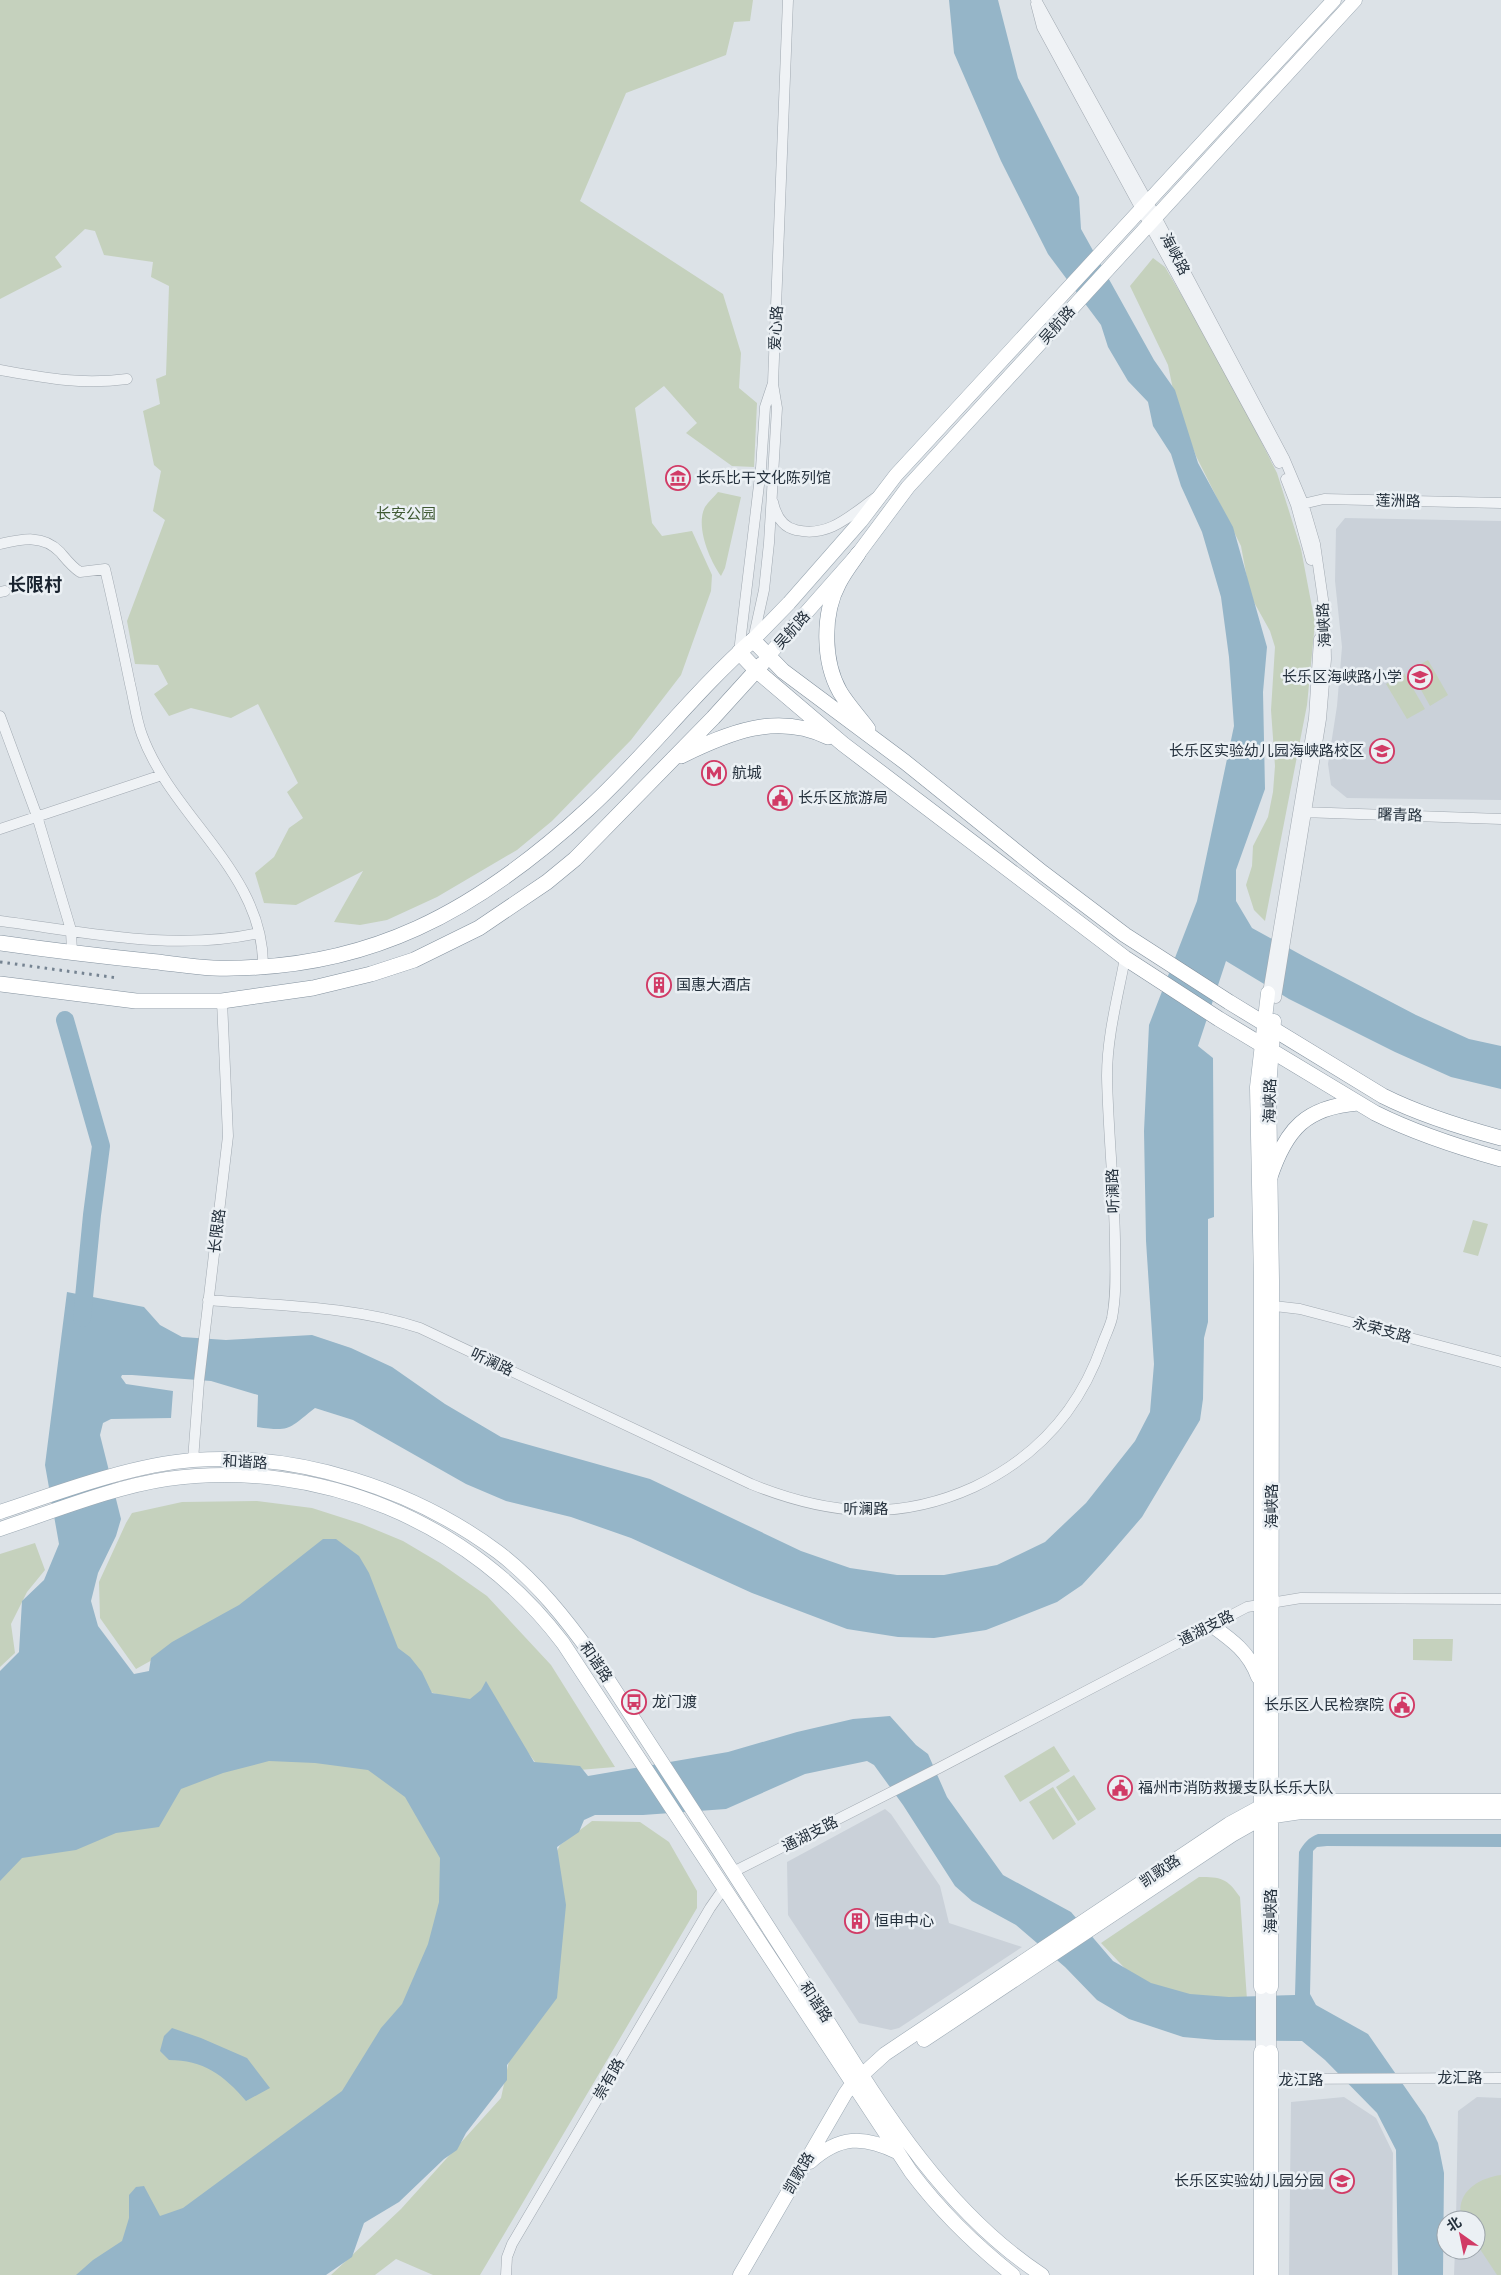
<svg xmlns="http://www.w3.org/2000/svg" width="1501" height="2275" viewBox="0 0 1501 2275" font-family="Roboto,'Noto Sans SC',sans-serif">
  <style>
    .built { fill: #cad1d9 }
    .green { fill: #c5d1bd }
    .water { fill: #95b5c8 }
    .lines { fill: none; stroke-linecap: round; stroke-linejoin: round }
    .river { stroke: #95b5c8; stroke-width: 18 }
    .minor-casing { stroke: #a1a9b1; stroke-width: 11 }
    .major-casing { stroke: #9ba8b3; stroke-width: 15 }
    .highway-casing { stroke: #83919e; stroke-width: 16 }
    .minor { stroke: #eff2f5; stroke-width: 10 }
    .major { stroke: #fff; stroke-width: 14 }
    .highway { stroke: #fff; stroke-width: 15 }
    .rail { stroke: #758391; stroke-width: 3; stroke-dasharray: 2.5 5; stroke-linecap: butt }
    .labels { text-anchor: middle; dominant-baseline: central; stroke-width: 5; stroke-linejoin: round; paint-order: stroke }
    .street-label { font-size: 15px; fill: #25313d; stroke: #ebf0f4 }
    .poi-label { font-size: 15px; fill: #25313d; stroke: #ebf0f4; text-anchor: start }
    .park-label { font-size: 15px; fill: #3f5932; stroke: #ebf0f4 }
    .quarter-label { font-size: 18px; font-weight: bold; fill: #18222e; stroke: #ebf0f4 }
  </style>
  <rect width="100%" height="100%" fill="#dce2e7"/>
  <path class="built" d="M1345,518L1501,521V800L1347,798L1331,785L1328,764L1337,706L1342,647L1335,581L1336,529Z
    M885,1809L891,1814L940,1886L949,1923L1022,1947L899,2028L891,2030L859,2023L788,1915L787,1862Z
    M1344,2097L1376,2118L1393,2153L1392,2275H1289L1291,2102Z
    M1477,2097L1501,2098V2275H1454L1455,2250H1476V2220H1456L1458,2111Z"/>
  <path class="green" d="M0,0H753L750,21L734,22L726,55L626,93L580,201L723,294L741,353L739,388L757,403L754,467L732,466L686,433L697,423L664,386L635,408L652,523L662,536L692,531L712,575L711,591L681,675L631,740L552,821L517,850L437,897L387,920L360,925L334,922L363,871L296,905L264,903L255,873L274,857L289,828L303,818L287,792L298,783L258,704L231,718L191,708L169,716L154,694L168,684L158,665L135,664L127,621L165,520L153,511L161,471L154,465L143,411L160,404L156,379L166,375L169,286L151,277L153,262L104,255L95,231L85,229L55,257L62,267L0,299Z
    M1153,258L1165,267L1221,362L1277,473L1301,549L1315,623L1307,705L1265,921L1254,910L1246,885L1252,866L1253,846L1268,817L1273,792L1275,766L1271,710L1275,647L1270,631L1250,595L1241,546L1196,456L1176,404L1168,365L1130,286Z
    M718,492L741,497L725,568L721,576C710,561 695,526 705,507C708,502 714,497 718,492Z
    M1428,660L1448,695L1430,706L1410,670Z
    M1404,673L1425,709L1407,719L1386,684Z
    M1473,1220L1488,1224L1478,1256L1463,1252Z
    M257,1501L312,1508L362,1524L403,1541L440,1563L487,1596L551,1665L615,1767L543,1773L500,1714L424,1690L179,1645L136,1669L100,1618L99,1582L126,1523L132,1513L182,1502Z
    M35,1543L45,1570L27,1592L11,1624L15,1653L0,1667V1554Z
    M1413,1639H1453L1452,1661L1413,1660Z
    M356,1741L452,1838L429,2007L296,2160L115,2275H0V1862L232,1746Z
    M1054,1746L1070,1771L1020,1802L1004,1776Z
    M1074,1775L1096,1809L1078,1821L1056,1787Z
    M1053,1787L1076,1824L1053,1840L1029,1802Z
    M592,1821L640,1822L669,1842L697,1891V1908L480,2275H433L396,2259L375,2275H331L401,2209L501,2098L552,1861L560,1845Z
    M1199,1877C1221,1877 1227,1878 1240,1897L1247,2000L1210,2003L1135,1979L1101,1943Z
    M1501,2175V2275H1497L1476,2243V2220H1462C1454,2193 1478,2178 1501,2175Z"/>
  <path class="water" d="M949,0H998L1018,78L1079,197L1081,229L1154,360L1175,390L1198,463L1233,527L1267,647L1263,692L1265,789L1236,870V901L1252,928L1305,957L1416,1015L1469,1039L1501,1046V1089L1451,1077L1395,1052L1289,999L1226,961L1198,1046L1213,1058L1214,1217L1208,1219V1322L1204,1338L1203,1399L1200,1420L1142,1517L1105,1560L1082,1585L1057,1602L986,1630L934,1638L898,1637L847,1629L752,1593L631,1538L571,1517L506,1501L466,1484L353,1420L315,1408C288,1429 291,1432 257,1427L258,1395L211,1381L132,1375H122L121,1377L126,1384L173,1391L171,1418L111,1419L103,1423L100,1435L121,1519L116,1536L98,1573L91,1601L98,1626L134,1674L149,1671L151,1658L172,1642L239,1605L323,1539H336L359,1556L369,1573L398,1648L410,1657L422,1672L432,1693L470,1699L481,1690L486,1681L534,1762L580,1766L588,1776L728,1752L797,1732L853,1719L890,1716L916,1745L928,1754L947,1797L1003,1875L1071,1912L1113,1961L1151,1983L1190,1994L1229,1997L1295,1995L1299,1852C1304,1843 1308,1838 1318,1834H1501V1847L1327,1846L1317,1847L1313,1851L1310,1994L1316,2005L1368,2034L1425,2116L1438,2143L1444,2173L1443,2275H1398L1396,2150L1377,2113L1325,2060L1302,2041L1216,2040L1183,2037L1129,2019L1097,2000L1065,1967L1016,1925L972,1901L955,1886L903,1805L874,1765L867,1761L805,1774L726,1809L643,1815H595L584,1820L579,1832L557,1847L566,1905L557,1998L507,2065V2080L466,2133L457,2150L444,2159L399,2202L364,2223L352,2257L326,2275H76L93,2260L122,2241L129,2218V2195L136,2187L144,2186L160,2216L183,2208L342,2091L381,2028L402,2004L428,1944L439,1902L440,1858L405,1797L368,1770L315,1763L269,1761L223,1773L181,1789L159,1827L116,1833L76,1850L22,1858L0,1881V1671L19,1652L22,1601L44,1580L59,1544L45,1465L67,1292L144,1307L160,1325L182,1337L226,1340L312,1335L351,1348L392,1367L445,1404L501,1437L650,1479L801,1551L850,1568L897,1575H944L997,1565L1045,1542L1086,1503L1135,1441L1150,1412L1154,1364L1146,1241L1144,1131L1149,1025L1197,901L1234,726L1229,657L1221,597L1202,532L1181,486L1171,454L1153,426L1148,402L1128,381L1108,347L1101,325L1048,254L1001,161L954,53Z
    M172,2028L201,2038L247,2058L270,2088L246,2101C224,2075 203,2060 169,2060L160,2051L164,2036Z"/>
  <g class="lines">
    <path class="river" d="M65,1020L101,1146L92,1215L82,1318"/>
    <defs>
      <path id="minor" d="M1036,0L1156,217L1284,458L1303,503L1315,544L1325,613L1326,659L1321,719L1276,998
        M1036,4L1042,27L1279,463
        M0,370C45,378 80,385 127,379
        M1286,479L1296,505L1311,560
        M773,502C776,516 782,527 796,530C828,538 850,516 875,498
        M1298,505L1324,499L1501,503
        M0,544C22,539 43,534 60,552C66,559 72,567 80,572L105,569C114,607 122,645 130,684C134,700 136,719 142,735C172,817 264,873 263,966
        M0,592L5,591
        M753,640L764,590L769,543L777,408L773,384
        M739,652L761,468L765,407L773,383L788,0
        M0,716L37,816L71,930L72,953
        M1302,812L1501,819
        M0,829L162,775
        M0,921C85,932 174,952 259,933
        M1268,993L1314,718L1319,639
        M208,1300C279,1306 352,1306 420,1328L751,1484C828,1515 897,1522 974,1487C1037,1457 1079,1411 1102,1345C1105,1336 1110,1327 1112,1318C1117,1292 1115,1266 1115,1240C1114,1185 1108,1130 1107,1076C1107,1036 1118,996 1125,958
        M1265,1305L1300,1309L1501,1362
        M193,1460L199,1381L228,1136L222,1001
        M733,1872L939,1768L1247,1607L1301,1598L1501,1599
        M1271,1987V2052
        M1261,2052V1987
        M1265,2079L1501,2078
        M506,2275L507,2257L512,2244L710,1908L724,1888"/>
      <path id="major" d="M753,640L789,603L861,521L896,475L1334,0
        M767,657L858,554L908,487L1355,0
        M0,1512C59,1492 131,1465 193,1460C299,1452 413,1489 498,1552C536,1581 566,1619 594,1658C662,1762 730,1867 797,1972C866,2080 932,2203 1042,2275
        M0,1529C52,1512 113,1487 167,1479C318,1458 471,1521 563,1643L911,2172C941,2212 974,2244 1013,2275
        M1211,1625C1232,1640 1249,1652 1258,1677
        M1261,1987V1280L1257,1087L1268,993
        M1271,1987L1272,1280L1269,1088L1274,1021
        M924,2040L1232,1835L1262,1818L1301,1812H1501
        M810,2162C839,2136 863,2135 897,2152
        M740,2275L845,2094L852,2084L885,2054L1229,1824L1262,1806L1285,1801H1501
        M1261,2275V2052
        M1271,2275V2052"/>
      <path id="highway" d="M858,554C851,564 844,573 839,583C822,614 823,662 840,692C848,705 859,717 868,729
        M739,652L756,670L843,744L1125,958L1219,1019L1375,1113C1415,1133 1458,1147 1501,1159
        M681,756C728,733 776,712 828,737
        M0,943C49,950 98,956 148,961C169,963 191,967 213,968C368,972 477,911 588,809C646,756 694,692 753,640L783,671L905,762L1043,873L1125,935L1229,1002L1383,1096C1421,1115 1460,1127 1501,1138
        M0,984L136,1001H222L313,988L371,974L414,960L479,928L547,882L575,859L713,718L762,664
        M1270,1177C1286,1129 1306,1107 1358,1103"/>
    </defs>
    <use href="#minor" class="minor-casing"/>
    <use href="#major" class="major-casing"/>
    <use href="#highway" class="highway-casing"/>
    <use href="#minor" class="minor"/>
    <use href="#major" class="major"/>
    <use href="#highway" class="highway"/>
    <path class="rail" d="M0,962L118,978"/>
  </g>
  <defs>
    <symbol id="museum-ring" viewBox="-11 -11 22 22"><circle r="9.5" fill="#ebf0f4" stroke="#d13b66" stroke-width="1.5"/><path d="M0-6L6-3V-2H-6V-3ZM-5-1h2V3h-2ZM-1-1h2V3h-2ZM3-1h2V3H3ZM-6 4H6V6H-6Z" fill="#d13b66"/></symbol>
    <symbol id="school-ring" viewBox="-11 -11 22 22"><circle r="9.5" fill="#ebf0f4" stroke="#d13b66" stroke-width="1.5"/><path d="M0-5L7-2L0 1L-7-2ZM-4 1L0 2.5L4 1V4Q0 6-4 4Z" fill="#d13b66"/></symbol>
    <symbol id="metro-ring" viewBox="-11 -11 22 22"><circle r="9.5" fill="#ebf0f4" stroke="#d13b66" stroke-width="1.5"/><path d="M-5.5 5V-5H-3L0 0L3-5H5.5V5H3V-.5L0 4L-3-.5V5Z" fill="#d13b66"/></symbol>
    <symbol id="civic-ring" viewBox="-11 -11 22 22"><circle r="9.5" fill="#ebf0f4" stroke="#d13b66" stroke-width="1.5"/><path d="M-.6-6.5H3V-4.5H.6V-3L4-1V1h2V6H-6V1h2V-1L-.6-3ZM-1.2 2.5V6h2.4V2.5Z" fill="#d13b66"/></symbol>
    <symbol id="building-ring" viewBox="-11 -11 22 22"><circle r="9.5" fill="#ebf0f4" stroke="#d13b66" stroke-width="1.5"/><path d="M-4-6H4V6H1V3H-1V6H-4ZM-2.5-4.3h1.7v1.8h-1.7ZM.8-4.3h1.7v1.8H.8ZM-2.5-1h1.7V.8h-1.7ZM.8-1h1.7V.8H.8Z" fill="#d13b66"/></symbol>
    <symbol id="bus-ring" viewBox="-11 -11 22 22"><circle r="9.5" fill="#ebf0f4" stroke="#d13b66" stroke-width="1.5"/><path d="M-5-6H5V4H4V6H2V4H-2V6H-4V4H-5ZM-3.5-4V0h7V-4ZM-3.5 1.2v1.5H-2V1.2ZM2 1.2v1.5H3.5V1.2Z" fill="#d13b66"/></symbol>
  </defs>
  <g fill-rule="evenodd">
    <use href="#museum-ring" x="664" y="464" width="28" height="28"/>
    <use href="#school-ring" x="1406" y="663" width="28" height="28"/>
    <use href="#school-ring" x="1368" y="737" width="28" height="28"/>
    <use href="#metro-ring" x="700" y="759" width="28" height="28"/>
    <use href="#civic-ring" x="766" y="784" width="28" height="28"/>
    <use href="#building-ring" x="645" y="971" width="28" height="28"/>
    <use href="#bus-ring" x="620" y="1688" width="28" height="28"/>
    <use href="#civic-ring" x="1388" y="1691" width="28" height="28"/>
    <use href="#civic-ring" x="1106" y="1774" width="28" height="28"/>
    <use href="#building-ring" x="843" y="1907" width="28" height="28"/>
    <use href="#school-ring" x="1328" y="2167" width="28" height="28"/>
  </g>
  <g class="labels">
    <g class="street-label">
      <text transform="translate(1175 254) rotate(62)">海峡路</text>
      <text transform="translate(1057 325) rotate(-48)">吴航路</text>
      <text transform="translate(776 328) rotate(-87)">爱心路</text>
      <text transform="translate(1398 501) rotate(1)">莲洲路</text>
      <text transform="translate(1324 625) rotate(-93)">海峡路</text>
      <text transform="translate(792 630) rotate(-48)">吴航路</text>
      <text transform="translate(1400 815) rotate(2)">曙青路</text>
      <text transform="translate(1270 1101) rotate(-89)">海峡路</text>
      <text transform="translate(1113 1191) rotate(-92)">听澜路</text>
      <text transform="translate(217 1231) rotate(-83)">长限路</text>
      <text transform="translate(1382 1330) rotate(15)">永荣支路</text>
      <text transform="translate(492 1362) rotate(25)">听澜路</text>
      <text transform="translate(245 1462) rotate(3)">和谐路</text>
      <text transform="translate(1272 1506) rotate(-90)">海峡路</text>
      <text x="866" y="1509">听澜路</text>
      <text transform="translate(1206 1628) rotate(-27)">通湖支路</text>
      <text transform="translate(596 1662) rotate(56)">和谐路</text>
      <text transform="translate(810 1834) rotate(-27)">通湖支路</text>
      <text transform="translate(1160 1871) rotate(-34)">凯歌路</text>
      <text transform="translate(1271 1911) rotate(-90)">海峡路</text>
      <text transform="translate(816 2002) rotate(57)">和谐路</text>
      <text x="1460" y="2078">龙汇路</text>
      <text transform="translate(609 2079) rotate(-60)">崇有路</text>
      <text x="1301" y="2080">龙江路</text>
      <text transform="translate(799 2173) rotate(-60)">凯歌路</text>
    </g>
    <g class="poi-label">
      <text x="696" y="478">长乐比干文化陈列馆</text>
      <text x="1402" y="677" text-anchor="end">长乐区海峡路小学</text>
      <text x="1364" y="751" text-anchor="end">长乐区实验幼儿园海峡路校区</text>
      <text x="732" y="773">航城</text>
      <text x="798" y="798">长乐区旅游局</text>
      <text x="676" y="985">国惠大酒店</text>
      <text x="652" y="1702">龙门渡</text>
      <text x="1384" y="1705" text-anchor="end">长乐区人民检察院</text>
      <text x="1138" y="1788">福州市消防救援支队长乐大队</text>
      <text x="874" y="1921">恒申中心</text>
      <text x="1324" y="2181" text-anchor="end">长乐区实验幼儿园分园</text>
    </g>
    <g class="park-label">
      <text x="406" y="514">长安公园</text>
    </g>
    <g class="quarter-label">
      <text x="35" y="584">长限村</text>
    </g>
  </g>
  <g transform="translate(1461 2235) rotate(327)"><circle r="24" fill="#ebf0f4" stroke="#9ca4ab"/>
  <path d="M0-4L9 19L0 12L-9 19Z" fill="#d13b66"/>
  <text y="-8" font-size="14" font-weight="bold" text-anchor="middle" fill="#25313d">北</text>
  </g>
</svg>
